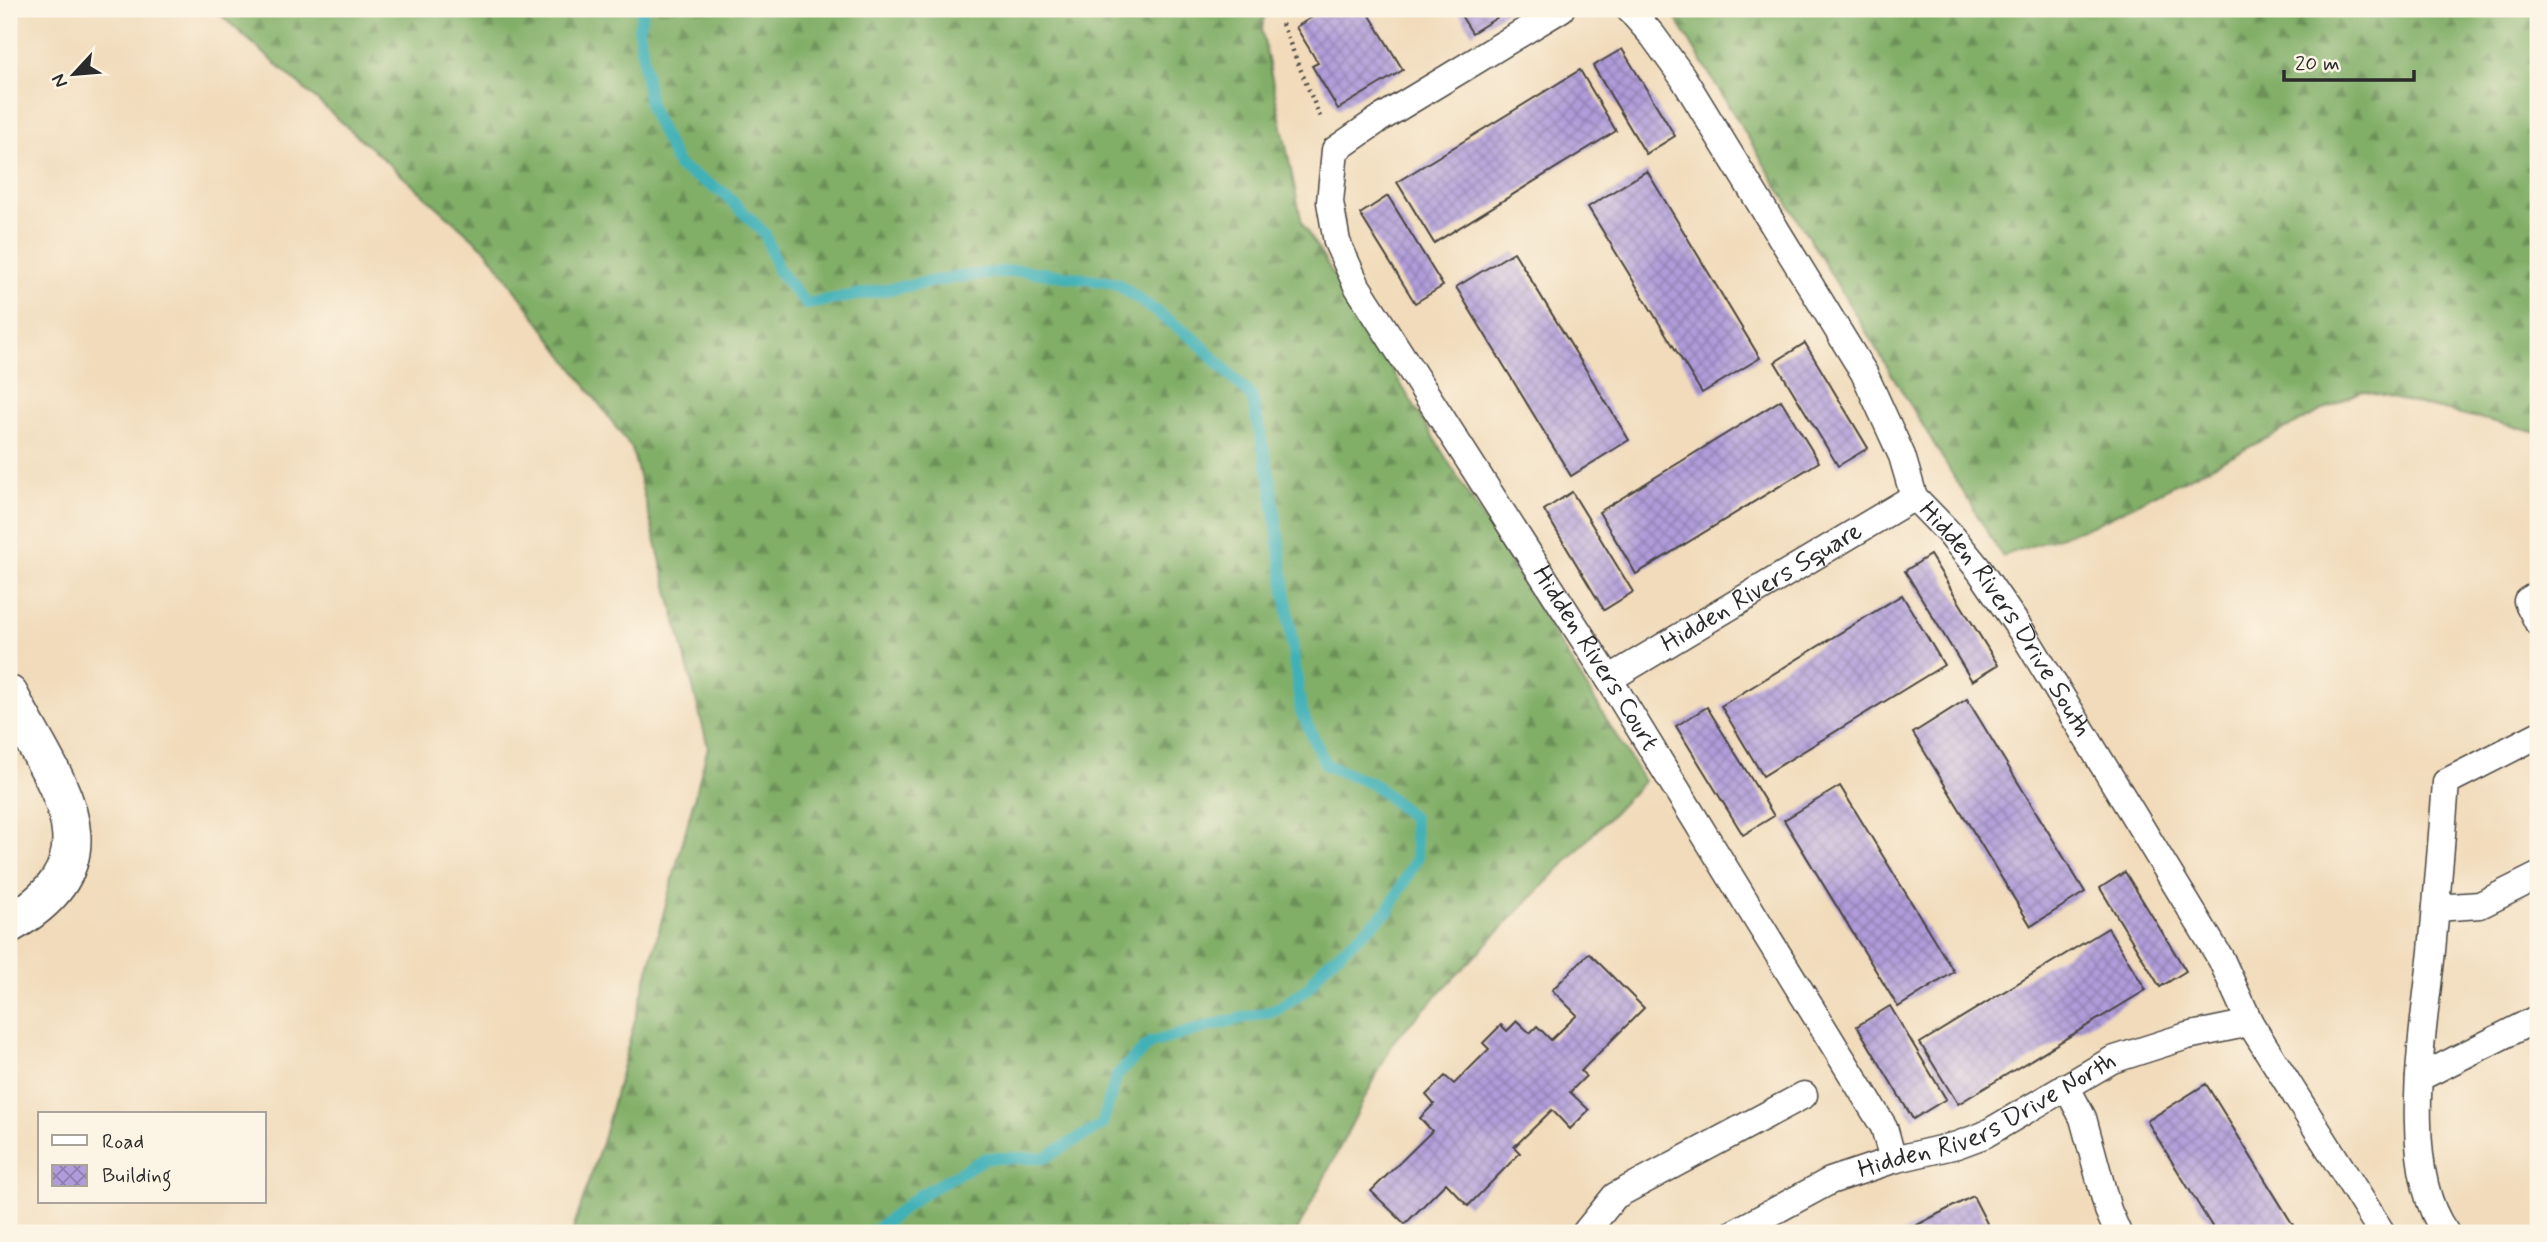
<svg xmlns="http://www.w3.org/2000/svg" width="2547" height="1242" viewBox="0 0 2547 1242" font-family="Mynerve,sans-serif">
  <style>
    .forest { fill: url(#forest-firs); stroke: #566d4a; stroke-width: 2 }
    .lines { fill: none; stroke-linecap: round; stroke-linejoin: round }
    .stream { stroke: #40b1b7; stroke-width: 12 }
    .building { fill: url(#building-cross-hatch) }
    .lane-casing { stroke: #494541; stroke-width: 29 }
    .street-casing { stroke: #494541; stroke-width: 41 }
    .path { stroke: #494541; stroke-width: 4.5; stroke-dasharray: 2 5; stroke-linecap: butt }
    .lane { stroke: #fff; stroke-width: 26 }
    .street { stroke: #fff; stroke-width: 38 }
    .labels { text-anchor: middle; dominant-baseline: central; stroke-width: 6; stroke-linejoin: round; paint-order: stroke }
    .street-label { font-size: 26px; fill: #2b2b2b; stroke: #fcf5e5 }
  </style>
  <defs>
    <pattern id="forest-firs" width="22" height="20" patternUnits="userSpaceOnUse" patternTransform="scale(1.75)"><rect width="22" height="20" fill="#81af68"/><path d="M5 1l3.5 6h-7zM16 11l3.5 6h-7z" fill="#6a8f56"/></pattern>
    <pattern id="building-cross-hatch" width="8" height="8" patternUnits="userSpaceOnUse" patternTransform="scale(1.75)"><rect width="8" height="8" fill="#b09cda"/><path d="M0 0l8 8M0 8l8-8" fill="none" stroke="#8f7fb1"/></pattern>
  </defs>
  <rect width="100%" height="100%" fill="#fcf5e5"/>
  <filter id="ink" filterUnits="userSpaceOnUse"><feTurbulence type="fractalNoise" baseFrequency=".0143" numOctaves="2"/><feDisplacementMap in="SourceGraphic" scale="14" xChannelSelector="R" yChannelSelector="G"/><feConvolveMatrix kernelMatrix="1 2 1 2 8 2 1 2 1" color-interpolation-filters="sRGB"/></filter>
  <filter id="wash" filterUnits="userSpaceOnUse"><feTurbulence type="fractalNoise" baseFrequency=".00686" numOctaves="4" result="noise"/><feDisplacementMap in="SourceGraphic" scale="28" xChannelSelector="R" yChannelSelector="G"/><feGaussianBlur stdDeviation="1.57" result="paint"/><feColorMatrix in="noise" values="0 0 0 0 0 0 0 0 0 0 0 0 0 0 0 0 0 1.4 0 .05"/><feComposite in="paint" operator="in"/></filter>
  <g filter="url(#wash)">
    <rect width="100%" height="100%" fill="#f1dbbb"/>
    <path class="forest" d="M214,9H1265L1262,31L1302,223L1644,781L1395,1039L1296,1233H572L604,1136L708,747L632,449L487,251Z
      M1670,9H2538V432L2361,391L2094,525L2002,556Z"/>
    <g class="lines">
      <path class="stream" d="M643,9L639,29L650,107L678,166L724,193L765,234L778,270L806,304L958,277L1020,270L1116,283L1197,341L1252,397L1271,483L1301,711L1326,765L1375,785L1413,818L1417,858L1388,911L1324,966L1307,989L1276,1010L1217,1024L1150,1043L1117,1075L1102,1125L1044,1158H986L920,1195L872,1233"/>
    </g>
    <g id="blocks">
      <path class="building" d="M1321,9H1366L1403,70L1338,109L1312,66L1318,63L1296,27L1322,11Z
        M1457,9H1511L1472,33Z
        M1622,49L1675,136L1646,154L1593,66Z
        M1580,70L1616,131L1434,243L1397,182Z
        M1647,171L1760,358L1702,393L1588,207Z
        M1388,196L1443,286L1415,303L1360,214Z
        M1514,252L1629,440L1571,476L1456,287Z
        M1805,343L1868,448L1838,466L1775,362Z
        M1781,400L1819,462L1636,574L1599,512Z
        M1572,492L1633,592L1604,610L1544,510Z
        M1930,555L1998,665L1972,681L1905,571Z
        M1902,595L1944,665L1763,776L1721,706Z
        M1967,699L2085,892L2031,926L1913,733Z
        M1707,707L1774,816L1743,835L1676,726Z
        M1840,786L1954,972L1898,1007L1784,820Z
        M2125,872L2186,971L2160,987L2100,888Z
        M2108,928L2146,990L1958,1104L1920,1043Z
        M1589,953L1644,1008L1581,1071L1586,1076L1570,1092L1589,1110L1570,1129L1552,1110L1514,1147L1520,1153L1468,1206L1446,1183L1405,1224L1371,1191L1432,1131L1420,1118L1434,1104L1426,1095L1445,1076L1454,1084L1489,1049L1483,1043L1501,1025L1507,1031L1517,1021L1530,1033L1537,1026L1551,1040L1577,1015L1552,990Z
        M1890,1006L1946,1099L1913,1119L1857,1026Z
        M2206,1084L2298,1233H2216L2147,1121Z
        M1973,1196L1992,1233H1902L1938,1214Z"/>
    </g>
  </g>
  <g filter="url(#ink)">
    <use href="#blocks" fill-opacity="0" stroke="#494541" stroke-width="2"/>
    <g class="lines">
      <defs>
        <g id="lane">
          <path id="s1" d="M1561,9L1378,120L1335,150L1330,202L1337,242L1357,286L1609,679L1884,1127L1893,1160"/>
          <path id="s2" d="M1629,9L1653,36L1682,76L1864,373L1902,456L1914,497L1950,534L1980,571L2024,635L2221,959L2250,1023L2382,1233"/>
          <path d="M2538,594L2527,601L2538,623"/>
          <path id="s3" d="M1609,679L1914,497"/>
          <path d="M2436,908L2480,905L2538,876"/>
          <path d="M2419,1078L2538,1018"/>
          <path d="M2066,1086L2083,1118L2108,1210L2118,1233"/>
          <path d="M1585,1233L1615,1196L1804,1095"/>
          <path id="s4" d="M1734,1233L1830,1181L1893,1160L1957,1145L1984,1135L2112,1060L2187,1036L2250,1023"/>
          <path d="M2446,1233C2398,1168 2424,1028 2432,951C2437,895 2442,838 2446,782L2538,735"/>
        </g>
        <path id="street" d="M9,695C52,780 125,859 9,924"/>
      </defs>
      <use href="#lane" class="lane-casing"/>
      <use href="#street" class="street-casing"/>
      <path class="path" d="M1282,24L1320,117"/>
      <use href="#lane" class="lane"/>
      <use href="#street" class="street"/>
    </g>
  </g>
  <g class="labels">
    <g class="street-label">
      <text stroke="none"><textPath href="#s3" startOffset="178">Hidden Rivers Square</textPath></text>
      <text stroke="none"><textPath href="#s2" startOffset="721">Hidden Rivers Drive South</textPath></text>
      <text stroke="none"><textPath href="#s1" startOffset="850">Hidden Rivers Court</textPath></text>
      <text stroke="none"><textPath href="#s4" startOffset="280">Hidden Rivers Drive North</textPath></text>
    </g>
  </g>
  <rect width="2547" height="1242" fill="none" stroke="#fcf5e5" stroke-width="35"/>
  <rect x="38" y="1112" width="228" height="91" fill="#fcf5e5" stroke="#a8a49b" stroke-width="2"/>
  <rect x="52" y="1135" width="35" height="10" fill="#ffffff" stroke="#a8a49b" stroke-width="2"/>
  <text x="102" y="1148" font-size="21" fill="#2b2b2b">Road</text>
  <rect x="52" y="1165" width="35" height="21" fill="url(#building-cross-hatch)" stroke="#a8a49b" stroke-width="2"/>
  <text x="102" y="1182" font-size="21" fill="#2b2b2b">Building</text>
  <g transform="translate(74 74) rotate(244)" stroke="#fcf5e5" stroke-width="5" paint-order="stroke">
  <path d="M0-5L12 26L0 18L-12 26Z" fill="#2b2b2b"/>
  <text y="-10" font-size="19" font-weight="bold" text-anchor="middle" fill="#2b2b2b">N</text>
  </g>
  <path d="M2284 70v10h130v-10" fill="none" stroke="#2b2b2b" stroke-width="3.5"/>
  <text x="2295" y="70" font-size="21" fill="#2b2b2b" stroke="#fcf5e5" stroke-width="5" paint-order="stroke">20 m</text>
</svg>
